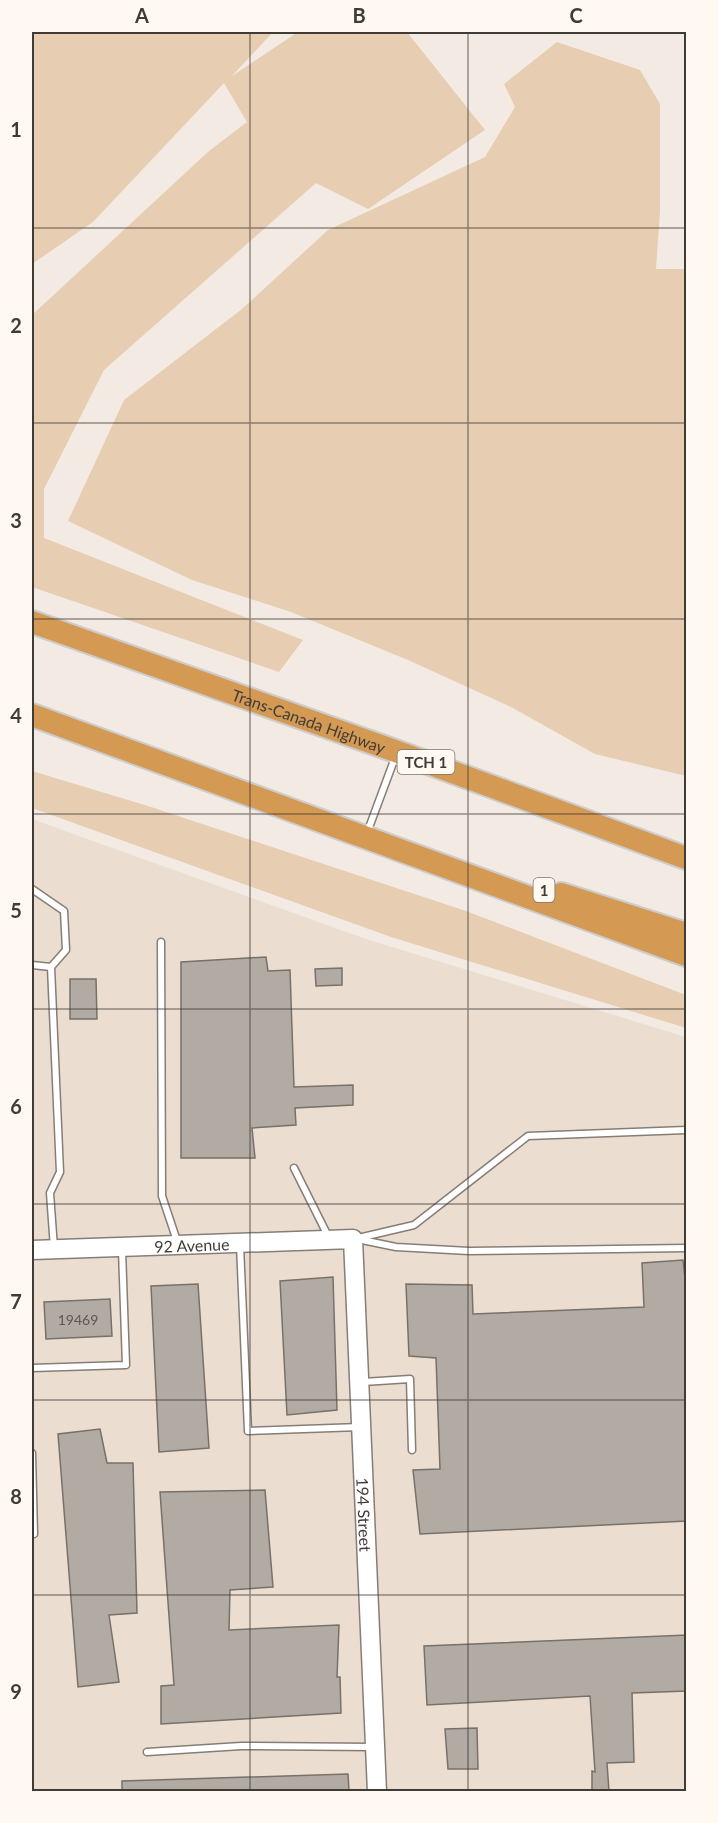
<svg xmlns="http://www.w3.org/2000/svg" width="718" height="1823" viewBox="0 0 718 1823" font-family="Lato,sans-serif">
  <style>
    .built { fill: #ebded0 }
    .green { fill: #e7cdb2 }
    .building { fill: #b2aba3; stroke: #78716a; stroke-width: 1.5 }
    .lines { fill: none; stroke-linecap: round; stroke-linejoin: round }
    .lane-casing { stroke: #857e77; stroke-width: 9 }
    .secondary-casing { stroke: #857e77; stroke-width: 21 }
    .highway-casing { stroke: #cdcccb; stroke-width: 26 }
    .lane { stroke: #fff; stroke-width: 6 }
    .secondary { stroke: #fff; stroke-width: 18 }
    .highway { stroke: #d49953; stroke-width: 22 }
    .grid { fill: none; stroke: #3f3c38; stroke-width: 1.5; stroke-opacity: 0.55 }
    .labels { text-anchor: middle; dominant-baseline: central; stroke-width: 5; stroke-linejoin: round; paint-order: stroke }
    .number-label { font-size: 14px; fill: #5c5853 }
    .shield { fill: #fff9f2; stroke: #797570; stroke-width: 1.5 }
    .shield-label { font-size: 15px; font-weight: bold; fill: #3f3c38 }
    .street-label { font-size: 16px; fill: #3f3c38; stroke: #fff9f2 }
    .neatline { fill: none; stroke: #3f3c38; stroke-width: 2 }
    .grid-label { font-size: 20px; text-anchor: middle; font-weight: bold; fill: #3f3c38 }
  </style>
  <rect width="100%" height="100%" fill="#f3ebe3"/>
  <path class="built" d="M32,819L366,939L686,1037V1791H32Z"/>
  <path class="green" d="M32,32H273L232,76L298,32H407L485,130L368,209L316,183L104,370L44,489V538L303,640L279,672L32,587V315L209,151L247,122L224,83L93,222L32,264Z
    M557,42L640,70L660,104V211L656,269H686V776L595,754L511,707L408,660L291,612L192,580L68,521L124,400L242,309L328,230L485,157L515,107L504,84Z
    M32,771L148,806L466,911L686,995V1028L391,937L32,808Z"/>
  <path class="building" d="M266,957L268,971L290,970L294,1087L353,1085V1105L295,1108L296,1125L252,1128L255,1158H181V962Z
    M342,968V985L316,986L315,969Z
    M70,979H96L97,1019H70Z
    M683,1260L687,1296V1521L420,1534L413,1470L440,1469L436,1358L409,1356L406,1284L472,1285L473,1314L644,1307L642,1263Z
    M333,1277L337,1410L287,1415L280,1281Z
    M198,1284L209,1448L159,1452L151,1286Z
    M110,1299L112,1336L46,1339L44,1302Z
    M100,1429L107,1463H133L137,1613L109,1615L119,1682L78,1687L58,1434Z
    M265,1490L273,1587L230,1590L229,1630L339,1625L337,1677H340L341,1713L161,1724V1686L174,1685L160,1492Z
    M687,1635V1691L632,1693L634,1762L607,1763L609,1791H592V1771L595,1772L590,1696L427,1705L424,1646Z
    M477,1728L478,1769H448L445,1729Z
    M348,1774L349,1791H122V1781Z"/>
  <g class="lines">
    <defs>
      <path id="lane" d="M367,833L396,755
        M32,889L64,911L66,950L51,967
        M161,942L162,1196L177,1241
        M32,965L51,967L60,1172L50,1193L54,1248
        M294,1168L328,1236
        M354,1239L414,1225L528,1136L686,1130
        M357,1239L396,1247L469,1251L686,1248
        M240,1245L248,1431L360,1427
        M32,1368L126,1365L122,1250
        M363,1382L410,1379L412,1450
        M32,1453L34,1534
        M147,1752L241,1746L372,1747"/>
      <g id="secondary">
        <path id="s1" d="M32,1250L353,1239L377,1792"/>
      </g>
      <g id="highway">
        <path id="s2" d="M32,622L398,752L686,858"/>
        <path d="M32,715L686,955"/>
        <path d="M561,894L686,934"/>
      </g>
    </defs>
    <use href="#lane" class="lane-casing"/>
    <use href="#secondary" class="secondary-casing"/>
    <use href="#highway" class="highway-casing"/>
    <use href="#lane" class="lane"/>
    <use href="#secondary" class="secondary"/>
    <use href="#highway" class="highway"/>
  </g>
  <path class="grid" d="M250,32V1792M468,32V1792M32,228H686M32,423H686M32,619H686M32,814H686M32,1009H686M32,1204H686M32,1400H686M32,1595H686"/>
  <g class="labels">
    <g class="number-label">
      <text x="78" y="1319">19469</text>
    </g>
    <g class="shield">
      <rect x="397.5" y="750" width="57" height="24" rx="4.5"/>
      <rect x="533.5" y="878" width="21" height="24" rx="4.5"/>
    </g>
    <g class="shield-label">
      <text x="426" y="762">TCH 1</text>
      <text x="544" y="890">1</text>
    </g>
    <g class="street-label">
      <text stroke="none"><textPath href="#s2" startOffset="294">Trans-Canada Highway</textPath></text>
      <text stroke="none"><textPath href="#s1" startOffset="160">92 Avenue</textPath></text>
      <text stroke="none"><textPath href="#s1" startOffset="597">194 Street</textPath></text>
    </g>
  </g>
  <rect width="718" height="1823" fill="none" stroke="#fff9f2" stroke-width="66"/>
  <rect x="33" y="33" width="652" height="1757" class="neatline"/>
  <g class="grid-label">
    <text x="142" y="23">A</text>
    <text x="359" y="23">B</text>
    <text x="576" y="23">C</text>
    <text x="16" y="137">1</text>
    <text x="16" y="333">2</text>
    <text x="16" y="528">3</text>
    <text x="16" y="723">4</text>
    <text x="16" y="918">5</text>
    <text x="16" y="1114">6</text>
    <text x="16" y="1309">7</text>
    <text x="16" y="1504">8</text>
    <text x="16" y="1699">9</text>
  </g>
</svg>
